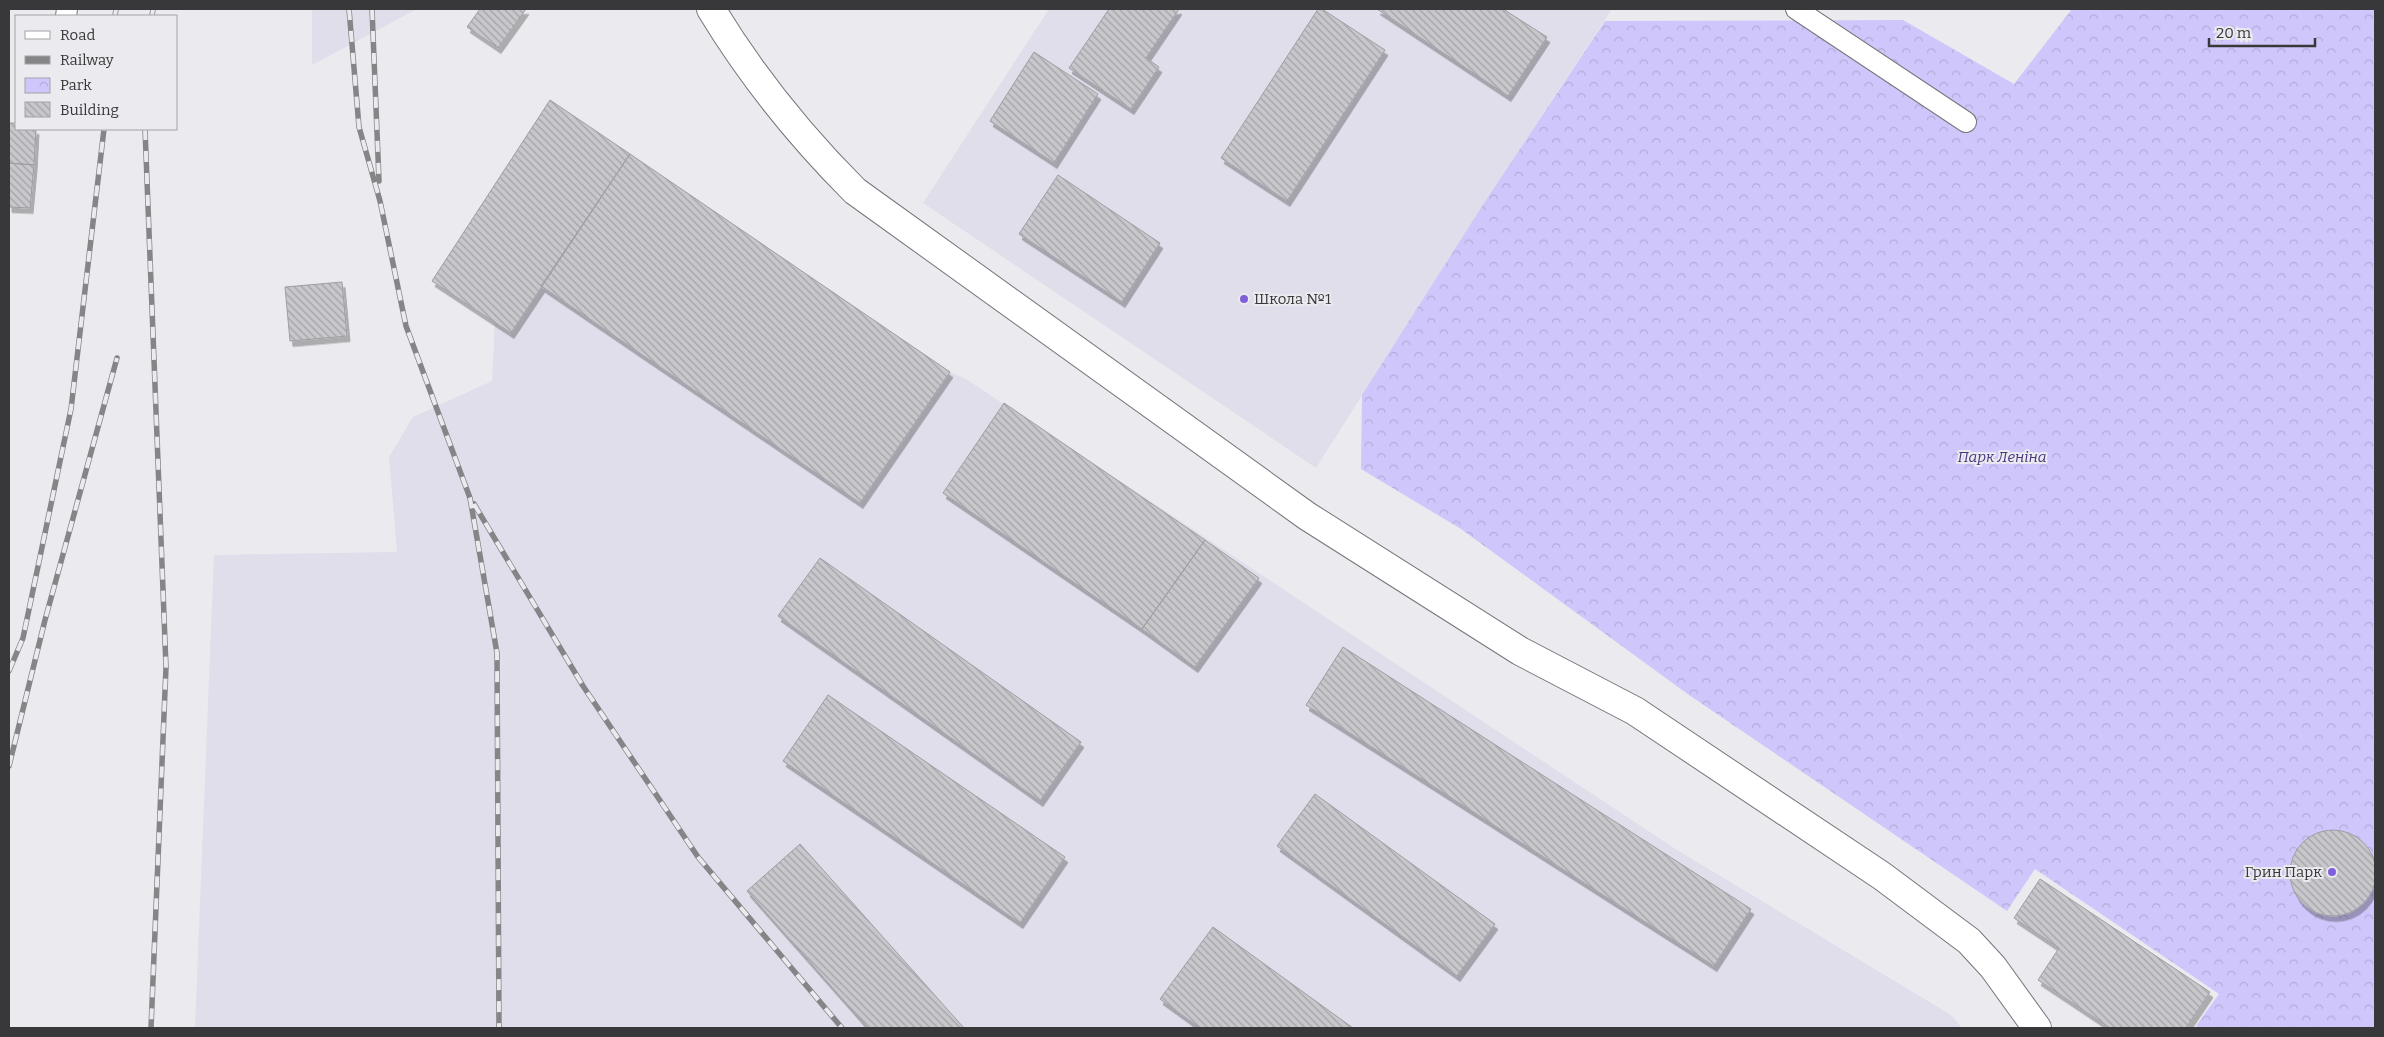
<svg xmlns="http://www.w3.org/2000/svg" width="2384" height="1037" viewBox="0 0 2384 1037" font-family="Bitter,serif">
  <style>
    .built { fill: #dfdeea }
    .park { fill: url(#park-crowns) }
    .building { fill: url(#building-back-hatch); stroke: #9e9da2; filter: url(#shadow) }
    .lines { fill: none; stroke-linecap: round; stroke-linejoin: round }
    .lane-casing { stroke: #76757a; stroke-width: 22 }
    .street-casing { stroke: #76757a; stroke-width: 30 }
    .lane { stroke: #fff; stroke-width: 20 }
    .street { stroke: #fff; stroke-width: 28 }
    .rail-casing { stroke: #858588; stroke-width: 5.5 }
    .rail { stroke: #eaeaef; stroke-width: 4; stroke-dasharray: 11; stroke-linecap: butt }
    .poi-dot { fill: #7e5ed9; stroke: #eaeaef; stroke-width: 2 }
    .labels { text-anchor: middle; dominant-baseline: central; stroke-width: 4; stroke-linejoin: round; paint-order: stroke }
    .poi-label { font-size: 15px; fill: #38383a; stroke: #eaeaef; text-anchor: start }
    .park-label { font-size: 15px; font-style: italic; fill: #493580; stroke: #eaeaef }
  </style>
  <defs>
    <pattern id="park-crowns" width="20" height="18" patternUnits="userSpaceOnUse" patternTransform="scale(1.25)"><rect width="20" height="18" fill="#cfc7fb"/><path d="M2 6a3 3 0 1 1 6 0M12 15a3 3 0 1 1 6 0" fill="none" stroke="#b2acd8"/></pattern>
    <pattern id="building-back-hatch" width="6" height="6" patternUnits="userSpaceOnUse" patternTransform="scale(1.25)"><rect width="6" height="6" fill="#c8c7cc"/><path d="M-1 5l2 2M0 0l6 6M5-1l2 2" fill="none" stroke="#a3a3a7"/></pattern>
    <filter id="shadow"><feDropShadow dx="3" dy="5.5" stdDeviation="0" flood-color="#0004"/></filter>
  </defs>
  <rect width="100%" height="100%" fill="#eaeaef"/>
  <path class="built" d="M312,9H417L312,65Z
    M1049,9H1612L1484,203L1316,468L923,203Z
    M550,100L950,372L966,379L1677,850L1951,1015L1962,1028H195L214,555L397,552L389,457L413,417L492,381L495,321L432,281Z"/>
  <path class="park" d="M2072,9H2375V1028H2200L2196,1026L2219,994L2035,869L2007,911L1689,695L1461,529L1361,469L1362,395L1484,203L1605,21L1903,20L2014,84Z"/>
  <path class="building" d="M480,9H526L498,48L467,27Z
    M1109,9H1179L1146,58L1159,67L1131,109L1069,68Z
    M1318,9H1322L1385,50L1287,201L1221,158Z
    M1377,9H1503L1547,37L1508,96Z
    M1034,52L1098,94L1054,163L990,121Z
    M550,100L630,154L511,333L432,281Z
    M9,123H16V129H36L34,165L9,163Z
    M630,154L950,372L860,503L541,286Z
    M9,163L34,165L30,208L9,207Z
    M1058,175L1160,243L1122,302L1019,234Z
    M342,282L347,336L290,341L285,287Z
    M1004,403L1205,540L1142,629L943,493Z
    M1205,540L1259,578L1195,667L1142,629Z
    M820,558L1081,742L1040,801L778,616Z
    M1343,647L1751,909L1714,966L1306,705Z
    M828,695L1065,857L1020,923L783,761Z
    M1315,794L1495,924L1457,976L1277,846Z
    M2290 873a43 43 0 1 1 86 0a43 43 0 1 1-86 0Z
    M800,844L964,1028H868L747,891Z
    M2040,879L2210,992L2186,1028H2110L2038,980L2059,948L2014,918Z
    M1213,927L1353,1028H1200L1160,999Z"/>
  <g class="lines">
    <defs>
      <path id="lane" d="M1796,9L1966,122
        M66,16L67,9"/>
      <path id="street" d="M711,9C751,75 800,136 855,191L1307,516L1520,651L1635,711L1882,876L1969,941L1993,967L2037,1028"/>
    </defs>
    <use href="#lane" class="lane-casing"/>
    <use href="#street" class="street-casing"/>
    <use href="#lane" class="lane"/>
    <use href="#street" class="street"/>
    <defs>
      <path id="rail" d="M349,9L359,127L380,201L406,326L470,498L497,653L499,1028
        M372,9L379,181
        M115,16L116,9
        M152,16L153,9
        M145,129L166,667L151,1028
        M474,504L583,686L698,857L842,1028
        M9,671L23,638L71,409L104,129
        M9,766L45,620L117,358"/>
    </defs>
    <use href="#rail" class="rail-casing"/>
    <use href="#rail" class="rail"/>
  </g>
  <g class="poi-dot">
    <circle cx="1244" cy="299" r="5"/>
    <circle cx="2332" cy="872" r="5"/>
  </g>
  <g class="labels">
    <g class="poi-label">
      <text x="1254" y="299">Школа №1</text>
      <text x="2322" y="872" text-anchor="end">Грин Парк</text>
    </g>
    <g class="park-label">
      <text x="2002" y="457">Парк Леніна</text>
    </g>
  </g>
  <rect width="2384" height="1037" fill="none" stroke="#38383a" stroke-width="20"/>
  <rect x="15" y="15" width="162" height="115" fill="#eaeaef" stroke="#a3a3a7"/>
  <rect x="25" y="31" width="25" height="8" fill="#ffffff" stroke="#a3a3a7"/>
  <text x="60" y="40" font-size="15" fill="#38383a">Road</text>
  <rect x="25" y="56" width="25" height="8" fill="#858588" stroke="#a3a3a7"/>
  <text x="60" y="65" font-size="15" fill="#38383a">Railway</text>
  <rect x="25" y="78" width="25" height="15" fill="url(#park-crowns)" stroke="#a3a3a7"/>
  <text x="60" y="90" font-size="15" fill="#38383a">Park</text>
  <rect x="25" y="102" width="25" height="15" fill="url(#building-back-hatch)" stroke="#a3a3a7"/>
  <text x="60" y="115" font-size="15" fill="#38383a">Building</text>
  <path d="M2209 38v8h106v-8" fill="none" stroke="#38383a" stroke-width="2.5"/>
  <text x="2216" y="38" font-size="15" fill="#38383a" stroke="#eaeaef" stroke-width="4" paint-order="stroke">20 m</text>
</svg>
